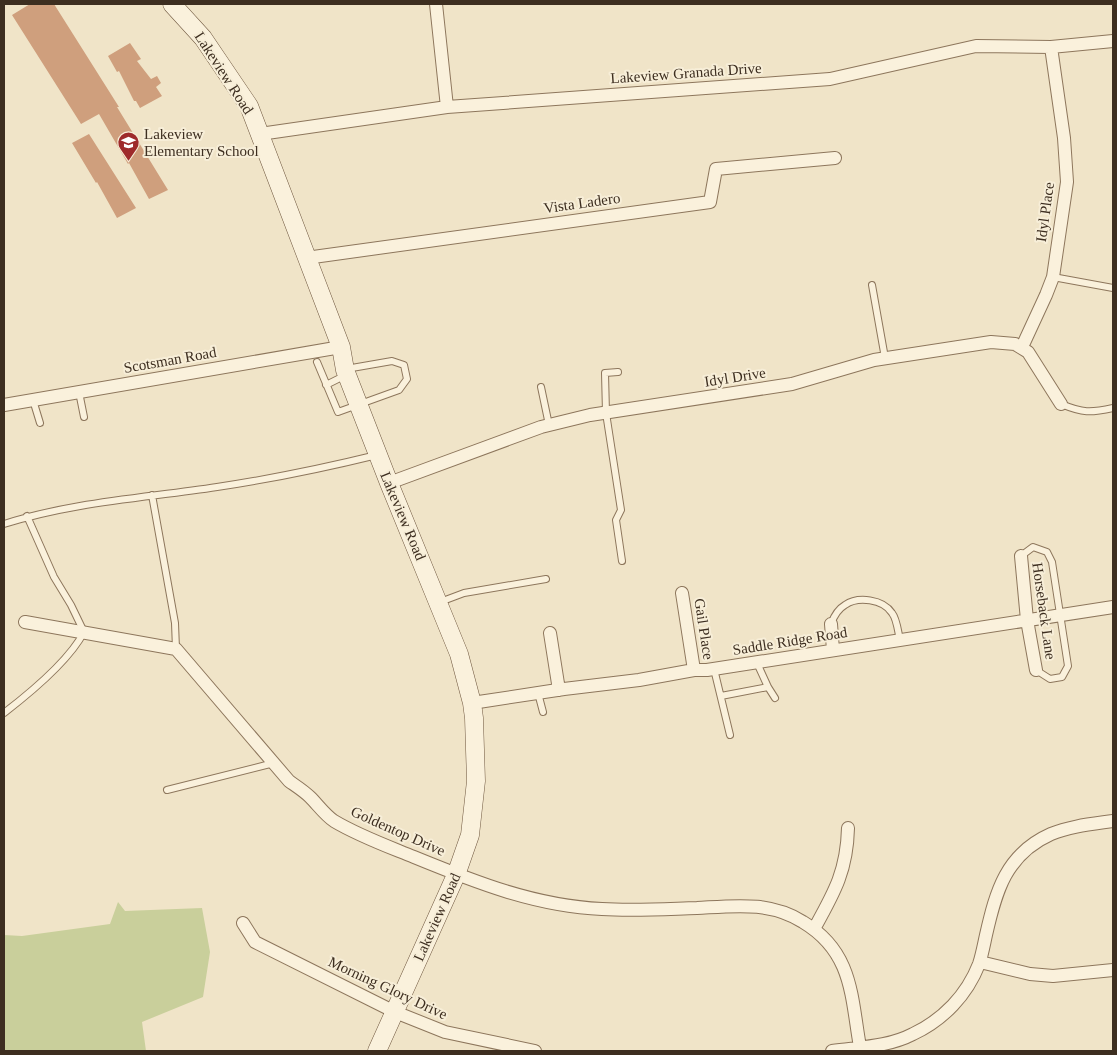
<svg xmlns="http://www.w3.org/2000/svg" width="1117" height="1055" viewBox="0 0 1117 1055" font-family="Georgia,serif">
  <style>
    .green { fill: #c9cf9b }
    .building { fill: #cf9f7d }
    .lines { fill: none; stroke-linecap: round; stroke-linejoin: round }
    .lane-casing { stroke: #8d765c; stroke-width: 8 }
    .street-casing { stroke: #8d765c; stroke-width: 14 }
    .secondary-casing { stroke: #6f573f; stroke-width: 19 }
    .lane { stroke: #faf1dc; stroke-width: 6 }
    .street { stroke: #faf1dc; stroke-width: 12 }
    .secondary { stroke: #faf1dc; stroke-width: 18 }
    .labels { text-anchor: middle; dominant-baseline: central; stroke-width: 4; stroke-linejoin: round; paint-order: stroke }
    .street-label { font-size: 15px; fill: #3d2e20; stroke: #f7eed8 }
    .poi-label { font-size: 15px; fill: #3d2e20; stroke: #f7eed8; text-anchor: start }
  </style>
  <rect width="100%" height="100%" fill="#f0e4c8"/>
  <path class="green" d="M118,902L125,911L202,908L210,952L203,997L142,1022L146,1051H4V935L22,936L110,924Z"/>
  <path class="building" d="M30,4H54L119,107H117L168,190L149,199L129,163L128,164L99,114L81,124L12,15Z
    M130,43L141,59L137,61L151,79L157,76L161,83L156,87L162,96L140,108L136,101H134L119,71L117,72L108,56Z
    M89,134L136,208L117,218L97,182L96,183L72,143Z"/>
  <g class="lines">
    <defs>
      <path id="lane" d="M1053,277L1113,288
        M872,285L885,358
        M317,362L338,412L399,390L407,379L404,365L392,361L346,369
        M618,372L605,373L606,413L621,510L616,520L622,561
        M326,385L346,375
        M541,387L549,425
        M79,392L84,417
        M33,400L40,423
        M1061,404C1083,413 1090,413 1113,408
        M152,495L175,623L176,649
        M4,524C73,502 145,498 217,487C270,479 324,468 377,455
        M1021,556L1033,547L1047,552L1052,562L1068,666L1062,677L1050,679L1036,670
        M440,602L464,593L546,579
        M831,624C834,616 838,609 845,605C858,596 883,599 892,613C897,619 898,632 900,640
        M714,669L730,735
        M768,687L775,698
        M538,693L543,712
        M721,696L768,687L757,663
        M4,713C30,693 69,661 84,632L71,605L54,577L27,516
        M167,790L274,763"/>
      <path id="street" d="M436,4L447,107
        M260,134L447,107L830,79L976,46L1051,47L1113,41
        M306,258L710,202L716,169L835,158
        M1022,347L1046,295L1053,277L1067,182L1064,138L1051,47
        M4,405L341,347
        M389,483L541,427L590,415L792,384L874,360L991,342L1015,344L1028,352L1061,404
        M1021,556L1027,620L1036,670
        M682,593L694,670
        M25,622L176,649L289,781C296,786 304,791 310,797C318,805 325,815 334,821C359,836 387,846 414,857C475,882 535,906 602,909C634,911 665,909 697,908C734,906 770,901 803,922C853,952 851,996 860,1047
        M831,624L833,650
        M550,633L559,690
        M472,703L564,689L639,680L694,670H707L1113,607
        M243,923L255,942L395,1012L445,1032L535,1051
        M814,929C834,893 847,871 848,828
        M980,962L1030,974L1053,976L1113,970
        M832,1051C860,1047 888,1047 913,1034C943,1020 967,995 979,964C982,955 984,944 986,935C996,891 1006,854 1051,834C1070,826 1092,824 1113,821"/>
      <path id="secondary" d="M172,4L203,38L249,106L341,347L345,370L389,483L459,654L472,703L474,718L476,781L470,835L456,875L377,1051"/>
    </defs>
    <use href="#lane" class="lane-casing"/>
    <use href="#street" class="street-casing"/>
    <use href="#secondary" class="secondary-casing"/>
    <use href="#lane" class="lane"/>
    <use href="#street" class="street"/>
    <use href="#secondary" class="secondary"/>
  </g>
  <defs>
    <symbol id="school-pin" viewBox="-11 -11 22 30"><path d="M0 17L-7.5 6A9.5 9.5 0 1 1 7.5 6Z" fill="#9e2a2b" stroke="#f7eed8"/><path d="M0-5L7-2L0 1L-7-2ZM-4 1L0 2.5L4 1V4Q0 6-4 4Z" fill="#fff"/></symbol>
  </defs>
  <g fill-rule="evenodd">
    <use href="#school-pin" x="116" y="130" width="25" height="34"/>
  </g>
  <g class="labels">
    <g class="street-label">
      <text transform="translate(224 73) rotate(57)">Lakeview Road</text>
      <text transform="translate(686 73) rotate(-4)">Lakeview Granada Drive</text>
      <text transform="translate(582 203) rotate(-8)">Vista Ladero</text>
      <text transform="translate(1045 212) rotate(-82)">Idyl Place</text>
      <text transform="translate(170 360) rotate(-10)">Scotsman Road</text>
      <text transform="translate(735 377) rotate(-9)">Idyl Drive</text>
      <text transform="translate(403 516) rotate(67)">Lakeview Road</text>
      <text transform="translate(1044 611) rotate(82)">Horseback Lane</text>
      <text transform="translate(704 629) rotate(81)">Gail Place</text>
      <text transform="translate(790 641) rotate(-9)">Saddle Ridge Road</text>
      <text transform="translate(398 831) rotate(24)">Goldentop Drive</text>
      <text transform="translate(437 917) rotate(-66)">Lakeview Road</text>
      <text transform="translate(388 988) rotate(25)">Morning Glory Drive</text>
    </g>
    <g class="poi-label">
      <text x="144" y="134">Lakeview<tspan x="144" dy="17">Elementary School</tspan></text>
    </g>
  </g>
  <rect width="1117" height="1055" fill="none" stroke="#3d2e20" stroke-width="10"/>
</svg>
